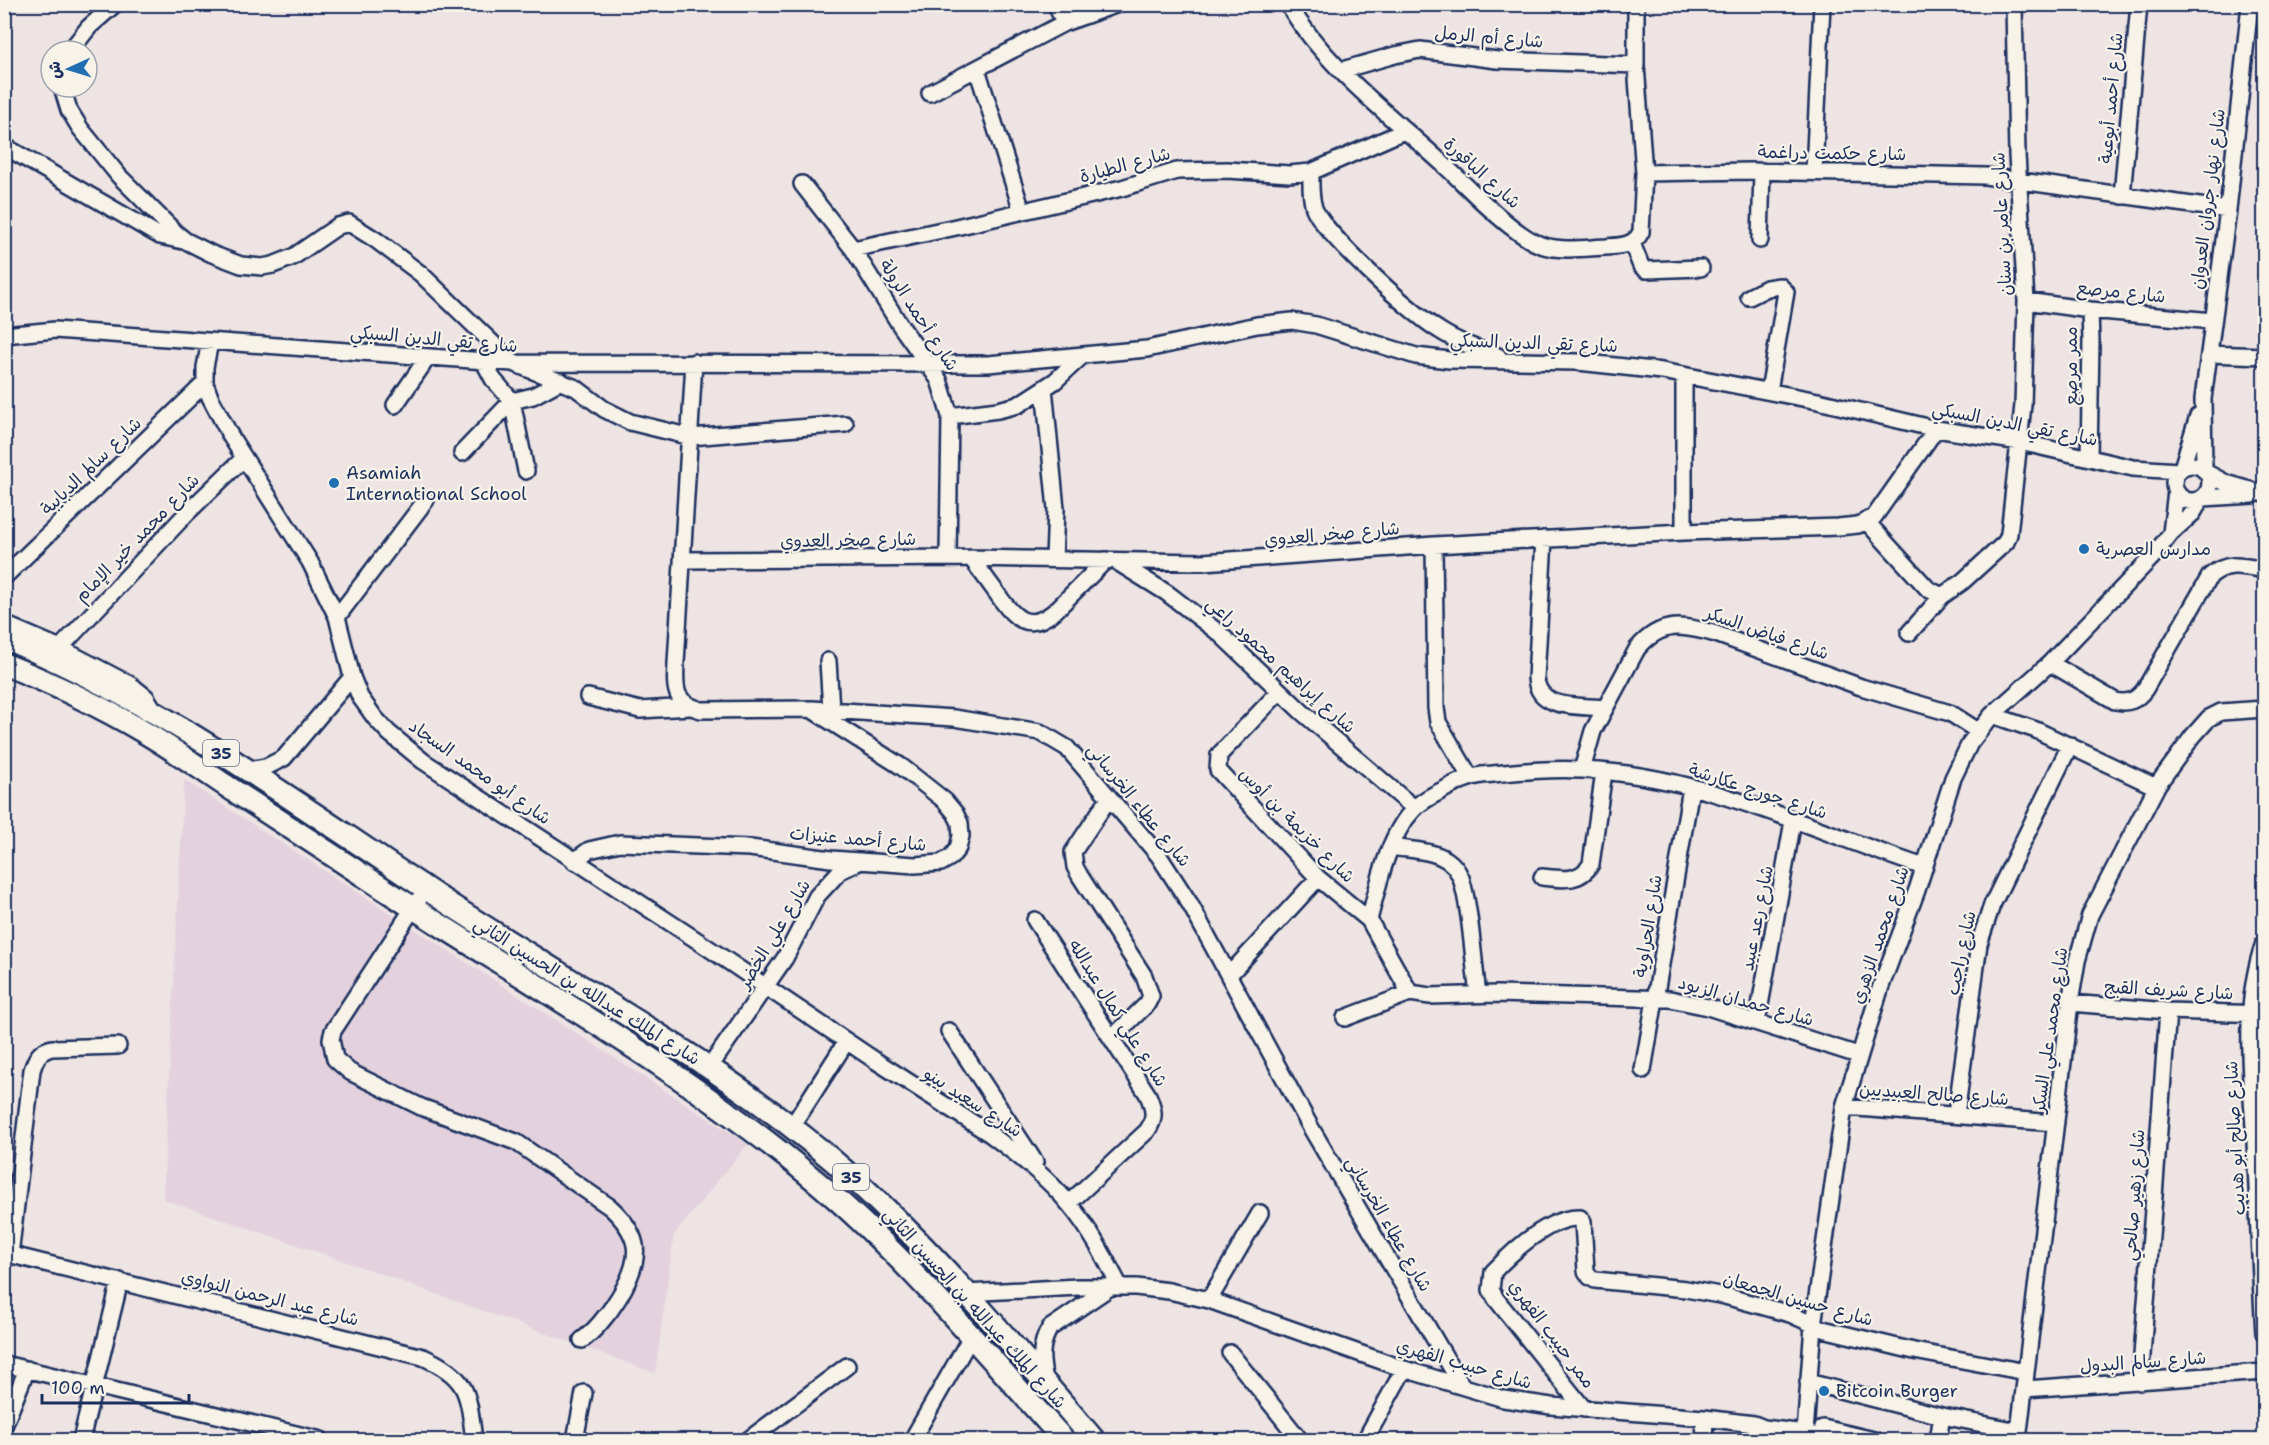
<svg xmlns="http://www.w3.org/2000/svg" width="2269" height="1445" viewBox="0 0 2269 1445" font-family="'Shantell Sans','Playpen Sans Arabic',sans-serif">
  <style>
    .built { fill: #e3d2de }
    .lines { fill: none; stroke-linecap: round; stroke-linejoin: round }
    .minor-casing { stroke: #1b2f5e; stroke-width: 20 }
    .highway-casing { stroke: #1b2f5e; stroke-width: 26 }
    .minor { stroke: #f7f3e8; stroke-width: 15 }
    .highway { stroke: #f7f3e8; stroke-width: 21 }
    .poi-dot { fill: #1f6fb2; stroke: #f7f3e8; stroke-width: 2 }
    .labels { text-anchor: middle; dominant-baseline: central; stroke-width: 4.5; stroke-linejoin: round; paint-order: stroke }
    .shield { fill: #f7f3e8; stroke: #5d6a87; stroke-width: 1.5 }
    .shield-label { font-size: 16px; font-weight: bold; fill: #1b2f5e }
    .street-label { font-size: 18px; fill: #1b2f5e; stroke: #f7f3e8 }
    .poi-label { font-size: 18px; fill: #1b2f5e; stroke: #f7f3e8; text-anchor: start }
  </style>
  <rect width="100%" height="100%" fill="#eee4e3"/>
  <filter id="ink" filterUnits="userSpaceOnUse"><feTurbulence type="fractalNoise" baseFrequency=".0167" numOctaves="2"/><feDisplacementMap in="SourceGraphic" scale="12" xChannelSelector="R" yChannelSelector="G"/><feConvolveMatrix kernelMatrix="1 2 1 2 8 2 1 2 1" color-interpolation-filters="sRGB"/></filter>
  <g filter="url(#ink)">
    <path class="built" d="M184,780L748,1144L674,1235L655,1373L370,1270L163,1199Z"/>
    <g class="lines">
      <defs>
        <path id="minor" d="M1056,4L1064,23
          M1288,4C1325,67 1391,116 1444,165C1468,187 1505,227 1534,242C1555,253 1583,248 1606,247C1621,246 1634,246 1641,232L1644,173L1636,65V4
          M70,51L89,27L115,4
          M977,69L1022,211
          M1342,70L1395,55L1420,50L1497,60L1636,65
          M62,87L69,110L80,128L119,176L176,233L186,241L212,254L241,265L262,267L273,265L293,257L338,226L349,223L376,240L421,274L513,363L988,364L1083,355
          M930,93L1064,23L1118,4
          M4,146L146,228L160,236L183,241
          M1311,172C1311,184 1310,196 1314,208C1324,234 1413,315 1439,330C1457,342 1478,349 1498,356
          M1814,172L1822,4
          M1644,173L1750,171L1985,176L2228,210
          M802,184L853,249L900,325L939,380L950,416L948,558
          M2122,196L2139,4
          M1760,240L1762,171
          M1632,243L1641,266L1646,270L1701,268
          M853,249L956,227L1122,188L1177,171L1227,170L1289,174L1311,172L1404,131
          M1749,297L1767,288L1780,286L1786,292L1769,391
          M2026,301L2090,310L2213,321
          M4,335L55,330L513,363L576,388L604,409L630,422L691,437L845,424
          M210,342L205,367V383L210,397L231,437L310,562L337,617L352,677L360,697L375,718L389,733L423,761L695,939L876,1061L990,1134C1018,1155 1047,1177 1069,1204C1090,1229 1105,1258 1120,1287
          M2209,354L2264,356
          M484,362L493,379L512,401L526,471
          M694,362L676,663C675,689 673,702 701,710L812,709L954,718L1040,732L1067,748L1159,856L1190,904L1311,1128L1462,1386
          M1684,375V532
          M1044,388L1056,509L1054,559
          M395,405L428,357
          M950,416L998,410L1018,405L1055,381L1083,355L1147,349L1257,325L1292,321L1316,325L1416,356L1449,360L1578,362L1662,371L1818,401L1936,429L2020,442L2133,468L2179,471
          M462,453L512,401L533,396L561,381
          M2089,458L2091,341L2090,310
          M2174 483a18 18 0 1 1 36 0a18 18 0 1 1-36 0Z
          M2182,468L2198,416
          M2204,470L2203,399L2228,210L2250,4
          M2207,473L2226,483L2264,494
          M2203,498L2253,495
          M1867,522L1928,589L1942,596
          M2171,533L2176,491
          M1544,539L1536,678C1538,711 1580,705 1605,708
          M1434,545L1436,708L1438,722L1470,777
          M971,558C980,570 988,581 996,592C1013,617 1027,634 1055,611L1106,560
          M683,560L971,558L1203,562L1434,545L1684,532L1838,527L1858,525L1874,517L1936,429
          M1117,562L1167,593L1219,633L1302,712L1414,808
          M4,577L205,383
          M337,617L426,500
          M4,624L60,648L131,685L146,697L154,710
          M1909,633L1942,596L1962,582L2006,542L2009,534L2023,405L2026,301L2017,155L2014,4
          M60,648L187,513L244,458
          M828,661L831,710
          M2050,663L2115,701C2129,704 2137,700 2145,689L2210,576C2227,561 2243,566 2264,570
          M1280,691L1219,755L1218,770L1318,878L1369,920L1410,993L1430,996L1497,994L1670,999L1708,1007L1858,1055
          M588,697L640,710L690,707
          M1992,715L2036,730L2156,787
          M247,770L266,767L284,758L352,677
          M1582,770L1593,731L1637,649C1661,620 1683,625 1716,634L1861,687L1950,713L1978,731
          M1109,798L1073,852L1075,867L1080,876L1144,976L1151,996L1147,1004L1112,1038
          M1392,847C1409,850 1432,850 1447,860C1453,864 1458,871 1461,878C1471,910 1473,960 1478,994
          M574,861L589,850L620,843L750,848L831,859L915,865L941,863L951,857L958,848L961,836L960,823L955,813L945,801L902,767L814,711
          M1542,877C1561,879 1580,883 1591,864L1604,772
          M419,899L333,1031L331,1039L335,1059L350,1072L421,1107L516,1142L610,1207C621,1217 632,1230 635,1245C640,1274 604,1325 582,1340
          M1035,920L1148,1095C1154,1109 1156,1119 1147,1131L1069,1203
          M1369,920C1378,886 1388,836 1413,810C1421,801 1433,795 1443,790C1456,783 1467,777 1482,775C1515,772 1549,768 1582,770C1701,774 1813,831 1924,867
          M2264,943C2242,1006 2251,1076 2255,1142C2258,1205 2260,1269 2264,1333
          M1229,975L1318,878
          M2070,1003L2168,1011L2264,1014
          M1345,1018L1410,993
          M1757,1022L1793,821
          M949,1031L1035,1162
          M709,1068L785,958L817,896L840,871L861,861
          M1643,1070L1691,788
          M1844,1107L2056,1123
          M1956,1115L1979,944L1992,905L2070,745
          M791,1128L846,1042
          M4,1253L423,1357C469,1377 468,1394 474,1440
          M10,1255L32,1070C36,1058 39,1051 52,1048L118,1046
          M966,1293L1078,1287H1136L1169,1291L1209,1300L1404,1369L1504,1399L1551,1406L1704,1418L1754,1424L1764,1428L1805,1433L1834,1440
          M1209,1300L1260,1213
          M1230,1353L1300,1440
          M4,1364L321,1440
          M1045,1381C1041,1361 1039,1345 1050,1328L1109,1288
          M1808,1382L1942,1416L2018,1431
          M2140,1382L2168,1011
          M2024,1389L2264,1372
          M1584,1409L1496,1299L1491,1290L1493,1272C1512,1252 1550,1216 1580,1218L1583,1222L1586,1271L1590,1277L1595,1280L1686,1289L1725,1296L1790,1314L1823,1329L1914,1351L2026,1372
          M1704,1418L1705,1440
          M4,1426L27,1369
          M1823,1428L1874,1440
          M1805,1433L1813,1325L1844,1107L1881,986L1917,890L1953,778L1970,743L1992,715L2050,663L2154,555L2171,533L2193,513L2201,499
          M81,1440L120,1281
          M575,1440L584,1393
          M748,1440L847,1366
          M912,1440L972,1335
          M1365,1440L1404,1369
          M1938,1440L1942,1416
          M2018,1440L2070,1003L2077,961L2090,915L2158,784L2193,736L2209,718L2221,712L2264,709"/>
        <path id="highway" d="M4,638C157,700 291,800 428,890C570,985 725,1063 853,1178C941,1258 1017,1350 1094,1440
          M4,664C51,683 98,705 142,731C170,747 198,767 225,785C279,820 333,856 387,891C530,984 679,1067 811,1177C905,1255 982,1350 1064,1440"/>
      </defs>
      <use href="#minor" class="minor-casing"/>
      <use href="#highway" class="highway-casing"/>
      <use href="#minor" class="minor"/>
      <use href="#highway" class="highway"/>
    </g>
  </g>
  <g class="poi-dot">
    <circle cx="334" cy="483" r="6"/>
    <circle cx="2084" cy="549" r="6"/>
    <circle cx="1824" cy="1391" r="6"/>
  </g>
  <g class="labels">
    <g class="shield">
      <rect x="203" y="740" width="36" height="26" rx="4.5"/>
      <rect x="833" y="1164" width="36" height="26" rx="4.5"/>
    </g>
    <g class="shield-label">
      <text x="221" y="753">35</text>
      <text x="851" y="1177">35</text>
    </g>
    <g class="street-label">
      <text transform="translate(1489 37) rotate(5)">شارع أم الرمل</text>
      <text transform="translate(2111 98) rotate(-85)">شارع أحمد أبوعية</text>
      <text transform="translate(1832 153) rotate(1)">شارع حكمت دراغمة</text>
      <text transform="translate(1125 165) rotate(-15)">شارع الطيارة</text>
      <text transform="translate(1482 173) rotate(42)">شارع الباقورة</text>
      <text transform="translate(2208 199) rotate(-83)">شارع نهار جروان العدوان</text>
      <text transform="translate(2002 224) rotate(-93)">شارع عامر بن سنان</text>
      <text transform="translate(2121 292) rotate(6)">شارع مرصع</text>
      <text transform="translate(919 315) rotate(57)">شارع أحمد الرولة</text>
      <text transform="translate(434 339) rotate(5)">شارع تقي الدين السبكي</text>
      <text transform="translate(1534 343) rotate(2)">شارع تقي الدين السبكي</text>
      <text transform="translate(2071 366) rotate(-90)">ممر مرصع</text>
      <text transform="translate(2015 424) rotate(11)">شارع تقي الدين السبكي</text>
      <text transform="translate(91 466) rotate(-44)">شارع سالم الدبايبة</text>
      <text transform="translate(1332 534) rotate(-5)">شارع صخر العدوي</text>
      <text transform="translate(137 538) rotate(-46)">شارع محمد خير الإمام</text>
      <text transform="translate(848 540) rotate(-1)">شارع صخر العدوي</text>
      <text transform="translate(1767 633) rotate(19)">شارع فياض السكر</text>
      <text transform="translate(1281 665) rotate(42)">شارع إبراهيم محمود راعي</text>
      <text transform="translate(480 772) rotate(35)">شارع أبو محمد السجاد</text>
      <text transform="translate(1758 791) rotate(18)">شارع جورج عكارشة</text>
      <text transform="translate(1139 805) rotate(51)">شارع عطاء الخرساني</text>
      <text transform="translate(1297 825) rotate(45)">شارع خزيمة بن أوس</text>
      <text transform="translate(858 839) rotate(5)">شارع أحمد عنيزات</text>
      <text transform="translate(1757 918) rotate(-79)">شارع رعد عبيد</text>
      <text transform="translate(1648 926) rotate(-81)">شارع الحراوية</text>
      <text transform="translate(774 934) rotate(-59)">شارع علي الخضر</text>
      <text transform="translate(1880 935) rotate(-71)">شارع محمد الزهري</text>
      <text transform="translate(1961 953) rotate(-78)">شارع راجب</text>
      <text transform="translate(2169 990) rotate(3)">شارع شريف القبج</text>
      <text transform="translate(587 991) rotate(32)">شارع الملك عبدالله بن الحسين الثاني</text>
      <text transform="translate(1746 1001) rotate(16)">شارع حمدان الزيود</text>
      <text transform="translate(1118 1013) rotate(58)">شارع علي كمال عبدالله</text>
      <text transform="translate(2050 1030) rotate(-82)">شارع محمد علي السكر</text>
      <text transform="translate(1934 1094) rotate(4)">شارع صالح العبيديين</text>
      <text transform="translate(973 1102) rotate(33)">شارع سعيد بينو</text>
      <text transform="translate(2235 1138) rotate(-93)">شارع صالح أبو هديب</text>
      <text transform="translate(2134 1195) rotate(-86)">شارع زهير صالحي</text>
      <text transform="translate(1389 1224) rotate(60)">شارع عطاء الخرساني</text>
      <text transform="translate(270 1298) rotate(14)">شارع عبد الرحمن النواوي</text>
      <text transform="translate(1798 1299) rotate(16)">شارع حسين الجمعان</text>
      <text transform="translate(975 1308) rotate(48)">شارع الملك عبدالله بن الحسين الثاني</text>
      <text transform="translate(1552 1334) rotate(53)">ممر حبيب الفهري</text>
      <text transform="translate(2143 1362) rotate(-4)">شارع سالم البدول</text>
      <text transform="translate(1464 1364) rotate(16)">شارع حبيب الفهري</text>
    </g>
    <g class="poi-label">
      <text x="346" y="473">Asamiah<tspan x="346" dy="21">International School</tspan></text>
      <text x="2096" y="549">مدارس العصرية</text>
      <text x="1836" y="1391">Bitcoin Burger</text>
    </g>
  </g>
  <rect width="2269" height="1445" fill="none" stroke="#f7f3e8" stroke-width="24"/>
  <rect x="12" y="12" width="2245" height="1421" fill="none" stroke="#1b2f5e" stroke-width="2" filter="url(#ink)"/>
  <g transform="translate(69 69) rotate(266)"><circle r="28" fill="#f7f3e8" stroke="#9fa5b1" stroke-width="1.5"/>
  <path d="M0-4.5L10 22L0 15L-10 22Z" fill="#1f6fb2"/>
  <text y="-9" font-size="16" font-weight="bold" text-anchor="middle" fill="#1b2f5e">ش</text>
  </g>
  <path d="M42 1394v9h147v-9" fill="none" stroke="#1b2f5e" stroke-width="3"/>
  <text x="51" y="1394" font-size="18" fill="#1b2f5e" stroke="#f7f3e8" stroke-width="4.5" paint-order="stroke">100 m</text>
</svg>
